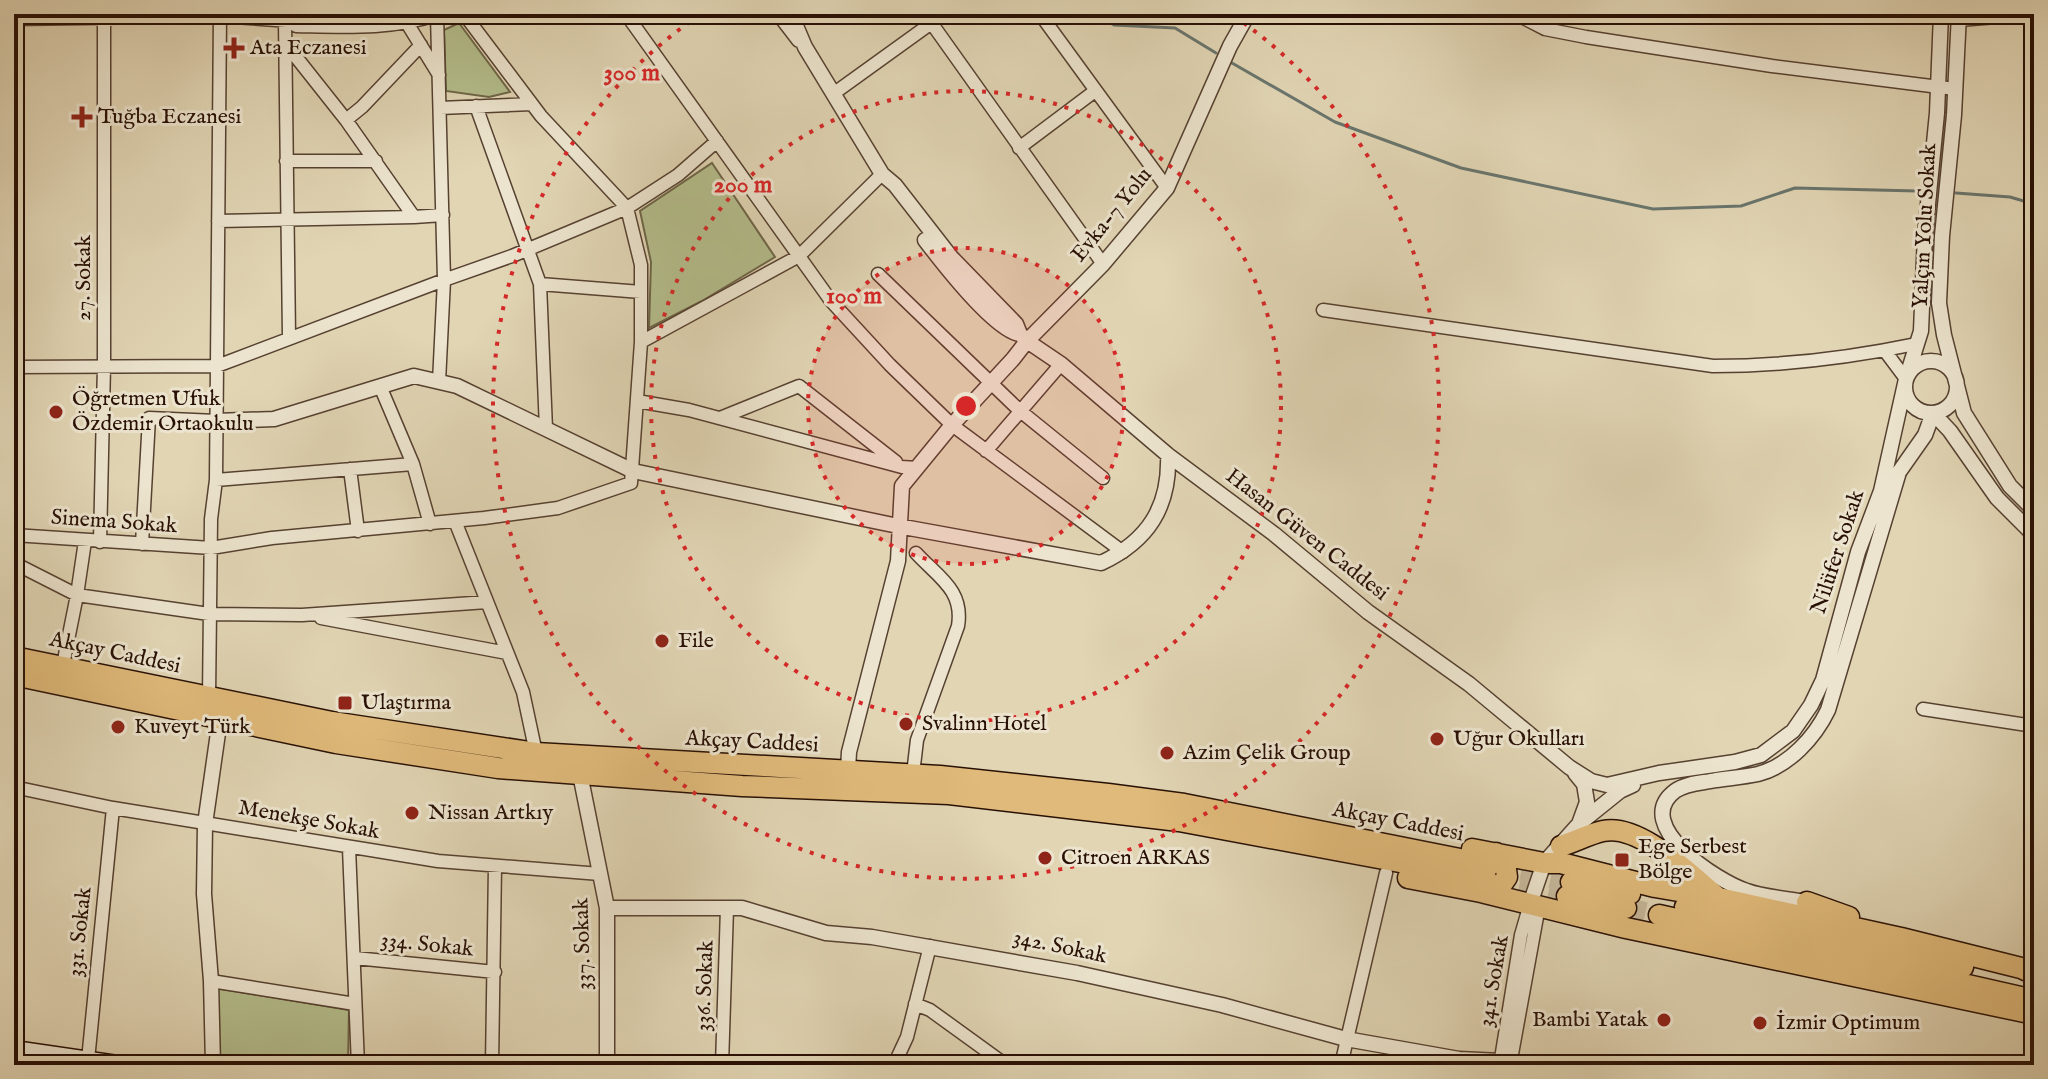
<svg xmlns="http://www.w3.org/2000/svg" width="2048" height="1079" viewBox="0 0 2048 1079" font-family="'IM FELL English',serif">
  <style>
    .green { fill: #b4bd8c; stroke: #6e6648; stroke-width: 2 }
    .lines { fill: none; stroke-linecap: round; stroke-linejoin: round }
    .stream { stroke: #69756d; stroke-width: 3 }
    .trunk-tunnel { stroke: #c5b79a; stroke-width: 20; stroke-dasharray: 20 10; stroke-linecap: butt }
    .minor-casing { stroke: #564131; stroke-width: 15 }
    .tertiary-casing { stroke: #564131; stroke-width: 17 }
    .secondary-casing { stroke: #281005; stroke-width: 19 }
    .trunk-casing { stroke: #281005; stroke-width: 23 }
    .minor { stroke: #ece4ce; stroke-width: 12 }
    .tertiary { stroke: #ece4ce; stroke-width: 14 }
    .secondary { stroke: #ece4ce; stroke-width: 16 }
    .trunk { stroke: #e0ba7a; stroke-width: 20 }
    .ring { fill: none; stroke: #d62828; stroke-width: 4; stroke-dasharray: 4 8 }
    .poi-dot { fill: #8f2418; stroke: #ece4ce; stroke-width: 3 }
    .labels { text-anchor: middle; dominant-baseline: central; stroke-width: 6; stroke-linejoin: round; paint-order: stroke }
    .poi-label { font-size: 22px; fill: #281005; stroke: #ece4ce; text-anchor: start }
    .street-label { font-size: 22px; fill: #281005; stroke: #ece4ce }
    .centre { fill: #d62828; stroke: #ece4ce; stroke-width: 4 }
    .ring-label { font-size: 24px; text-anchor: middle; font-weight: bold; fill: #d62828; stroke: #ece4ce; stroke-width: 6; stroke-linejoin: round; paint-order: stroke }
  </style>
  <rect width="100%" height="100%" fill="#e1d5b4"/>
  <filter id="stains"><feTurbulence type="fractalNoise" baseFrequency=".0025" numOctaves="4"/><feColorMatrix values="0 0 0 0 .2 0 0 0 0 .09 0 0 0 0 .02 0 0 0 .5 -.17"/></filter>
  <radialGradient id="worn" r=".72"><stop offset=".6" stop-color="#630" stop-opacity="0"/><stop offset="1" stop-color="#630" stop-opacity=".3"/></radialGradient>
  <path class="green" d="M459,23L510,92L489,97L446,91L444,30Z
    M712,163L775,257L702,301L649,328L651,262L640,211Z
    M216,988L349,1010L348,1065H219Z"/>
  <g class="lines">
    <path class="stream" d="M1096,14L1114,25L1175,28L1216,53
      M1232,63L1335,122L1461,168L1653,209L1741,206L1795,188L1917,191
      M1956,193L2010,197L2034,204"/>
    <path class="trunk-tunnel" d="M1492,865L1571,882
      M1490,879L1567,896
      M1626,908L1659,915"/>
    <defs>
      <path id="minor" d="M626,14L831,301L890,365L952,425L1123,552
        M925,14L1103,264
        M1040,14L1167,188
        M1516,14L1545,29L1586,37L1772,66L1955,89
        M437,15L444,280L512,256L627,208L541,116L464,14
        M14,19L220,16L290,21L296,26C345,27 392,30 439,14
        M1959,20L2034,14
        M285,21L289,337
        M290,21L297,16L389,14
        M407,23L439,75
        M285,43L346,120L414,217L443,215
        M833,94L944,14
        M476,106L540,284L546,429
        M440,108L532,104
        M346,120L362,107L421,45
        M1019,148L1095,91
        M286,161H376
        M218,221L414,217
        M878,274L1019,410L1103,478
        M540,284L641,292
        M1323,310L1713,366C1781,366 1849,358 1916,344
        M641,342L799,256L882,174
        M1885,351L1906,379
        M14,367L217,366L444,280L439,382
        M637,401L689,410L902,467L917,468
        M720,418L799,386L896,462
        M986,451L1061,364
        M413,464L430,524
        M350,469L358,531
        M216,480L413,464L380,386
        M455,521L523,692L536,753
        M14,535L211,548L272,538L484,518L558,508L631,483L641,342V265L627,208L678,175L717,141
        M100,542L104,366V14
        M142,544L149,418L216,421
        M14,563L77,595L85,541
        M321,618L507,653
        M64,660L77,595L209,614L302,615L487,602
        M209,697L211,519L216,480L220,14
        M1923,709L2034,726
        M913,774L917,740L958,626C964,590 938,577 916,553
        M14,787L113,808L438,861L600,874
        M349,848L358,1065
        M355,958L495,972
        M211,981L355,1004
        M915,1004L930,1010L1006,1065
        M88,1060L113,808
        M492,1065L495,866
        M722,1065L727,908
        M894,1065L907,1037L930,946
        M1341,1065L1386,873
        M1500,1065L1521,935L1530,904
        M1510,1065L1539,906"/>
      <path id="tertiary" d="M779,14L799,40
        M791,14L805,47L882,174L895,185L951,257L1016,324L1020,334L1027,341L1061,364L1168,455L1274,534L1368,612L1469,684L1569,767L1591,781L1607,785L1659,773L1735,762L1761,755L1793,731L1811,705L1823,680L1858,552L1881,491L1906,379L1921,331L1925,234L1937,113L1941,14
        M1959,14L1954,115L1942,236L1939,303L1944,335L1964,413L2010,486L2034,510
        M925,240C941,261 996,332 1020,334
        M1905 387a26 26 0 1 1 52 0a26 26 0 1 1-52 0Z
        M1933,413L1950,431L1997,498L2034,535
        M216,421L274,419L414,376L457,386L633,471L898,526L1101,563C1148,541 1170,507 1168,455
        M848,770L849,752L898,561L902,486L952,425L1013,359L1027,341L1103,264L1167,188L1230,46L1248,14
        M580,774L607,908V1065
        M1579,824L1620,791L1633,785
        M1807,902C1789,899 1763,897 1747,891C1718,882 1630,825 1675,791C1686,783 1702,783 1716,780C1730,778 1744,777 1758,774C1789,766 1815,737 1828,710L1899,472L1925,435L1933,413
        M1530,904L1544,863L1579,824L1587,802L1584,784L1575,773
        M607,908H742L826,933L872,937L1077,973L1222,1005L1346,1039L1459,1059L1501,1061
        M213,1065L211,981L204,894L205,824L220,719"/>
      <path id="secondary" d="M14,1049L117,1064"/>
      <path id="trunk" d="M14,657L332,722L536,753L940,776L1108,794L1184,804L1490,865
        M14,675L336,743L498,768L742,786L949,794L1179,821L1486,878
        M1561,846C1575,842 1589,834 1603,831C1640,823 1689,874 1716,896
        M1472,849L1544,863H1561L1655,887L1719,898L1901,938L2021,968L2034,974
        M1408,878L1481,892L1626,928L2034,1014
        M1571,882L1630,894
        M1481,892L1500,887L1507,877L1505,862L1496,853
        M1567,896L1626,908
        M1807,902L1849,917
        M1685,907L1963,967
        M1659,915L2034,1000"/>
    </defs>
    <use href="#minor" class="minor-casing"/>
    <use href="#tertiary" class="tertiary-casing"/>
    <use href="#secondary" class="secondary-casing"/>
    <use href="#trunk" class="trunk-casing"/>
    <use href="#minor" class="minor"/>
    <use href="#tertiary" class="tertiary"/>
    <use href="#secondary" class="secondary"/>
    <use href="#trunk" class="trunk"/>
  </g>
  <circle cx="966" cy="406" r="158" fill="#d62828" fill-opacity=".12"/>
  <g class="ring">
    <circle cx="966" cy="406" r="158"/>
    <circle cx="966" cy="406" r="315"/>
    <path d="M1234 16A473 473 0 1 1 698 16"/>
  </g>
  <g class="poi-dot">
    <path d="M230 36h8v8h8v8h-8v8h-8v-8h-8v-8h8z"/>
    <path d="M78 105h8v8h8v8h-8v8h-8v-8h-8v-8h8z"/>
    <circle cx="56" cy="412" r="8"/>
    <circle cx="662" cy="641" r="8"/>
    <rect x="337" y="695" width="16" height="16" rx="4"/>
    <circle cx="906" cy="724" r="8"/>
    <circle cx="118" cy="727" r="8"/>
    <circle cx="1437" cy="739" r="8"/>
    <circle cx="1167" cy="753" r="8"/>
    <circle cx="412" cy="813" r="8"/>
    <circle cx="1045" cy="858" r="8"/>
    <rect x="1614" y="852" width="16" height="16" rx="4"/>
    <circle cx="1664" cy="1020" r="8"/>
    <circle cx="1760" cy="1023" r="8"/>
  </g>
  <g class="labels">
    <g class="poi-label">
      <text x="250" y="48">Ata Eczanesi</text>
      <text x="98" y="117">Tuğba Eczanesi</text>
      <text x="72" y="399">Öğretmen Ufuk<tspan x="72" dy="25">Özdemir Ortaokulu</tspan></text>
      <text x="678" y="641">File</text>
      <text x="361" y="703">Ulaştırma</text>
      <text x="922" y="724">Svalinn Hotel</text>
      <text x="134" y="727">Kuveyt Türk</text>
      <text x="1453" y="739">Uğur Okulları</text>
      <text x="1183" y="753">Azim Çelik Group</text>
      <text x="428" y="813">Nissan Artkıy</text>
      <text x="1638" y="847">Ege Serbest<tspan x="1638" dy="25">Bölge</tspan></text>
      <text x="1061" y="858">Citroen ARKAS</text>
      <text x="1648" y="1020" text-anchor="end">Bambi Yatak</text>
      <text x="1776" y="1023">İzmir Optimum</text>
    </g>
    <g class="street-label">
      <text transform="translate(1112 215) rotate(-51)">Evka-7 Yolu</text>
      <text transform="translate(1925 226) rotate(-87)">Yalçın Yolu Sokak</text>
      <text transform="translate(84 278) rotate(-90)">27. Sokak</text>
      <text transform="translate(114 522) rotate(4)">Sinema Sokak</text>
      <text transform="translate(1307 535) rotate(38)">Hasan Güven Caddesi</text>
      <text transform="translate(1838 552) rotate(-72)">Nilüfer Sokak</text>
      <text transform="translate(115 653) rotate(12)">Akçay Caddesi</text>
      <text transform="translate(752 742) rotate(3)">Akçay Caddesi</text>
      <text transform="translate(309 820) rotate(10)">Menekşe Sokak</text>
      <text transform="translate(1398 822) rotate(11)">Akçay Caddesi</text>
      <text transform="translate(80 932) rotate(-84)">331. Sokak</text>
      <text transform="translate(583 944) rotate(-92)">337. Sokak</text>
      <text transform="translate(427 945) rotate(6)">334. Sokak</text>
      <text transform="translate(1060 947) rotate(12)">342. Sokak</text>
      <text transform="translate(1494 981) rotate(-80)">341. Sokak</text>
      <text transform="translate(705 986) rotate(-88)">336. Sokak</text>
    </g>
  </g>
  <circle cx="966" cy="406" r="12" class="centre"/>
  <g class="ring-label">
    <text x="632" y="80">300 m</text>
    <text x="743" y="192">200 m</text>
    <text x="854" y="303">100 m</text>
  </g>
  <rect width="2048" height="1079" fill="none" stroke="#e1d5b4" stroke-width="48"/>
  <rect x="16" y="16" width="2016" height="1047" fill="none" stroke="#281005" stroke-width="4"/>
  <rect x="24" y="24" width="2000" height="1031" fill="none" stroke="#281005" stroke-width="2"/>
  <rect width="100%" height="100%" filter="url(#stains)"/>
  <rect width="100%" height="100%" fill="url(#worn)"/>
</svg>
